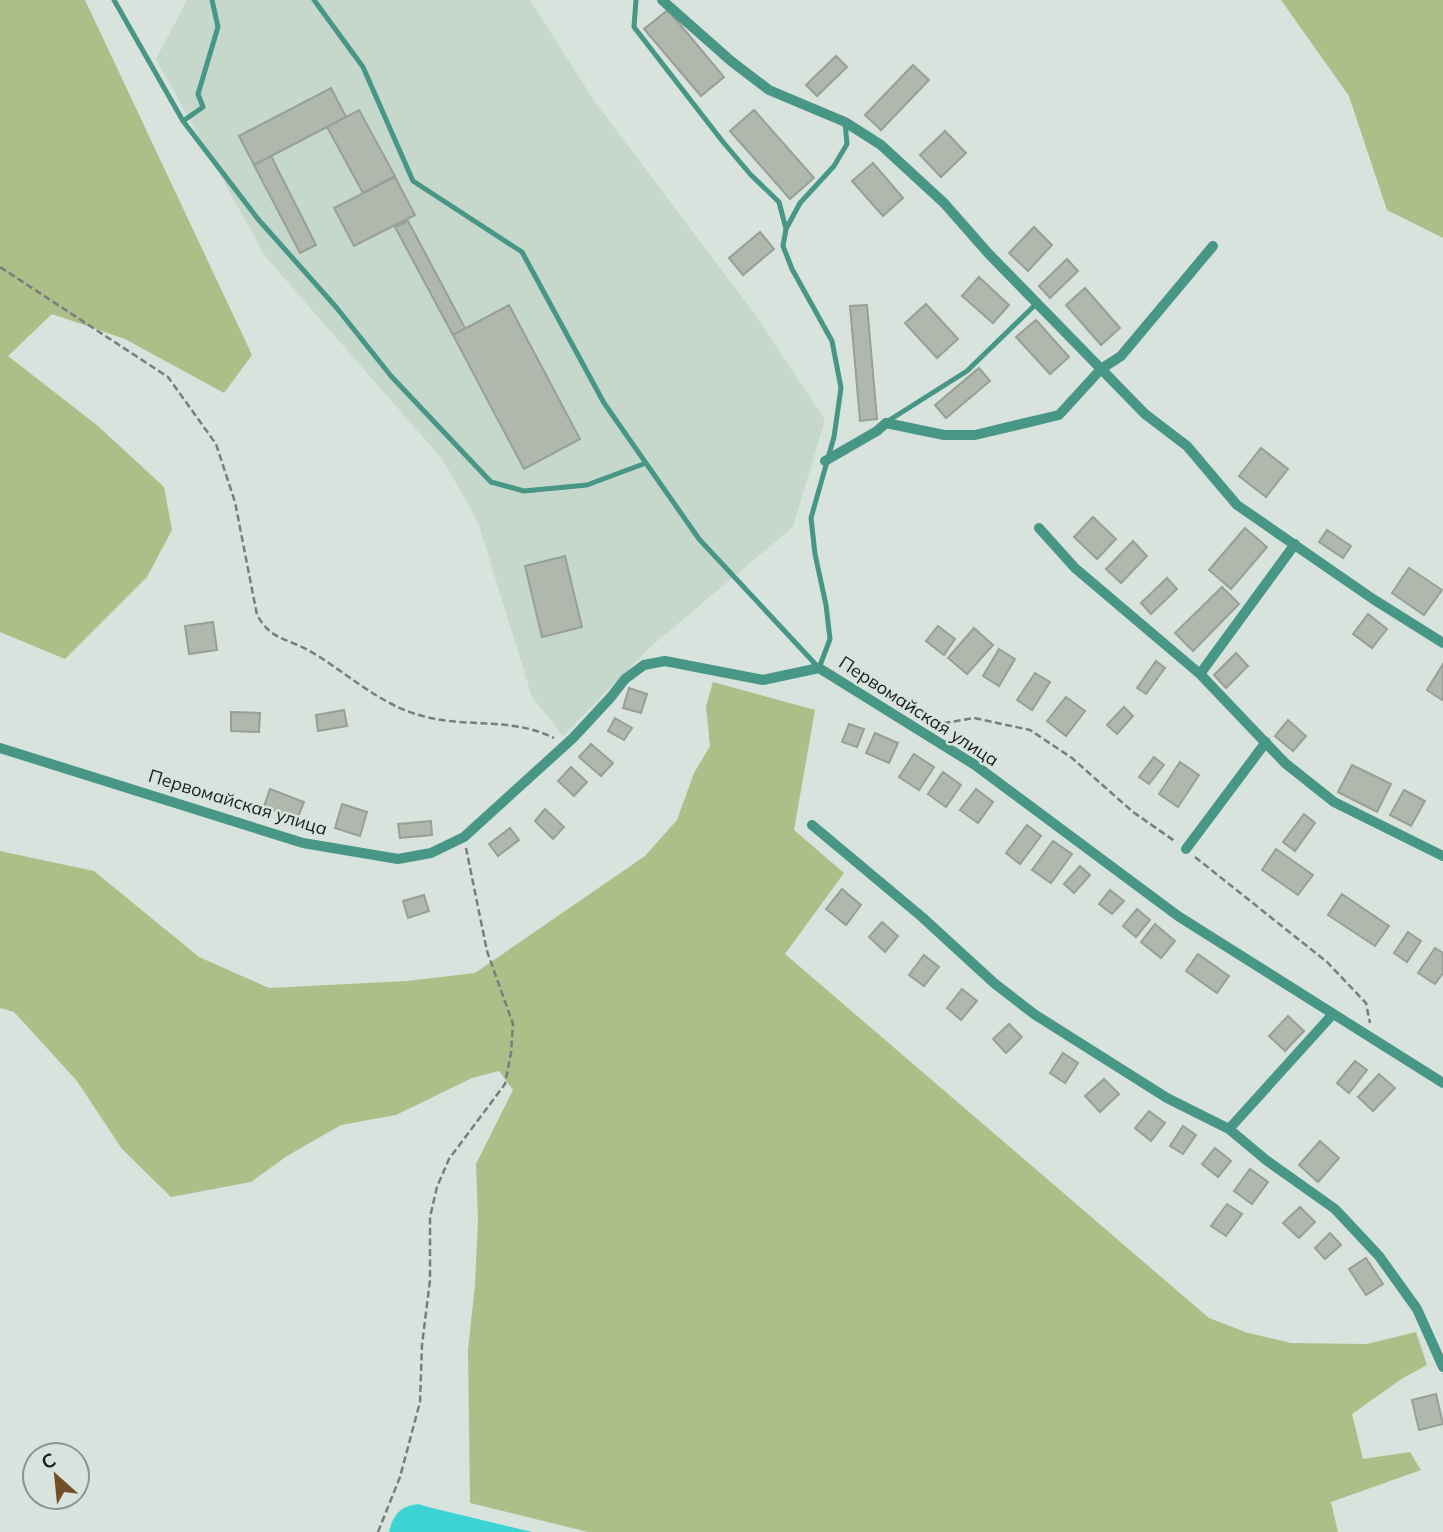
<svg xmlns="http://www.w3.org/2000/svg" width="1443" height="1532" viewBox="0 0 1443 1532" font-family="Mulish,sans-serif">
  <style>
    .built { fill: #c6d8cc }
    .green { fill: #aebe89 }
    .water { fill: #3dd3d5 }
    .building { fill: #b0b8ae; stroke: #979f96; stroke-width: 2 }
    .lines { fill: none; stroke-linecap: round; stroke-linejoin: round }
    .path { stroke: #777f7a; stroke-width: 2.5; stroke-dasharray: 7 3.5; stroke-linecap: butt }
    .service { stroke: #489685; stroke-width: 5 }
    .minor { stroke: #489685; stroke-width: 10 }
    .labels { text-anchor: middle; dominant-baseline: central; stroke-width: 5; stroke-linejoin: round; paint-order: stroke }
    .street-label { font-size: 18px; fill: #1a1e1c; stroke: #d7e3dc }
  </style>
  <rect width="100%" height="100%" fill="#d7e3dc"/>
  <path class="built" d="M187,0H530L595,102L754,313L825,420L793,527L649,648L563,736L532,697L478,522L443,460L265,256L156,59Z"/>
  <path class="green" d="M0,0H85L252,355L224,393L125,339L52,314L8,356L98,426L164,487L172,530L147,577L65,659L0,632Z
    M1281,0H1443V238L1387,210L1349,96Z
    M713,682L815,710L794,830L844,873L785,954L1209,1318L1248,1333L1291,1343L1367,1344L1416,1332L1427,1365L1403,1378L1352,1414L1363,1459L1410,1452L1421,1470L1331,1502L1338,1532H588L470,1503L468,1350L475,1285L478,1219L476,1164L513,1090L499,1071L472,1078L396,1115L341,1125L287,1156L251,1182L171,1197L122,1149L77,1081L14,1012L0,1008V851L94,871L199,957L269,988L407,981L475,973L645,856L677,820L694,773L710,746L706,706Z"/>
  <path class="water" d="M418,1504L432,1508L532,1532H389C393,1515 400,1506 418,1504Z"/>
  <path class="building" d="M668,10L724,77L701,96L644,29Z
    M836,56L847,67L817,96L806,85Z
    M913,65L929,80L881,130L865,115Z
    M331,88L346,117L254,165L239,136Z
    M359,110L395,176L363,193L327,127Z
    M754,110L814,178L790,199L730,131Z
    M945,131L966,153L941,177L920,155Z
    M271,156L316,245L300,253L254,165Z
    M873,163L903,198L883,216L852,181Z
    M395,177L415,215L354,246L334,208Z
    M408,221L465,328L453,335L395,227Z
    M1034,227L1052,245L1028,271L1009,253Z
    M760,232L774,249L743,275L729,258Z
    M1067,259L1078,271L1050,298L1039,286Z
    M979,277L1009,305L993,323L962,296Z
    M1085,288L1120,328L1101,345L1066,305Z
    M926,304L958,339L937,358L905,323Z
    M509,305L580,439L524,469L453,335Z
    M867,305L877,419L860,421L850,306Z
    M1036,320L1069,357L1050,374L1016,337Z
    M979,368L990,381L946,418L935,405Z
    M1261,448L1288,469L1266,497L1239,476Z
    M1093,517L1116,539L1097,559L1074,537Z
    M1245,528L1267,547L1231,589L1209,570Z
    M1327,530L1351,546L1343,558L1319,542Z
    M1133,541L1147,556L1121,583L1106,569Z
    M565,556L582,627L542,637L525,566Z
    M1409,568L1442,590L1424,615L1392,593Z
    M1167,578L1177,589L1151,614L1141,603Z
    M1222,587L1239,604L1193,651L1175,633Z
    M1368,614L1387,629L1372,648L1353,634Z
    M213,622L217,650L189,654L185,626Z
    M938,626L955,639L944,655L926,641Z
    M974,628L993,645L967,674L948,658Z
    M999,649L1015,659L999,686L983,676Z
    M1236,653L1248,666L1226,688L1214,675Z
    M1156,661L1165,668L1146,694L1137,688Z
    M1443,664V699L1442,700L1427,690Z
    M1035,673L1050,682L1032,710L1017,700Z
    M629,688L647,694L641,713L623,708Z
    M1066,697L1085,711L1066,736L1047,721Z
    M1124,707L1133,716L1117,734L1107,725Z
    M344,710L347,726L318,731L316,715Z
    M231,712L260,713L259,732L231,731Z
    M615,718L632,728L624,740L608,731Z
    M1288,720L1306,736L1293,751L1275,736Z
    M849,724L864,729L857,747L842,742Z
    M875,733L898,743L889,763L866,753Z
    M591,744L613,763L601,776L579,757Z
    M914,754L934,767L919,790L899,777Z
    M1154,757L1164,765L1149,784L1139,777Z
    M1180,762L1199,775L1178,807L1159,794Z
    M1352,765L1391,784L1377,812L1338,792Z
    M571,767L587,782L574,796L558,781Z
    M943,772L961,785L946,807L928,794Z
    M270,789L304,802L297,819L264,806Z
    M976,789L993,802L978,823L960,810Z
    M1404,790L1425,801L1411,826L1390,815Z
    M342,804L367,812L360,836L335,828Z
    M545,809L564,827L553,839L535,821Z
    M1304,814L1315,823L1295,851L1283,842Z
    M431,821L432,835L400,838L398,824Z
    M1027,825L1041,836L1020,864L1006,853Z
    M510,828L519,840L498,856L489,844Z
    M1053,841L1072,854L1051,883L1032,870Z
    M1276,849L1313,875L1298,895L1262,870Z
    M1080,866L1090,875L1074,893L1064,884Z
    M842,889L861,905L846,925L826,909Z
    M1110,890L1124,901L1112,914L1099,904Z
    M1342,894L1389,926L1375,946L1328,915Z
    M424,895L429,911L408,918L403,901Z
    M1137,909L1150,920L1136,937L1123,926Z
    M882,922L898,936L885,952L869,937Z
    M1155,924L1175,941L1161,958L1141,942Z
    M1408,932L1421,941L1407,962L1394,953Z
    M1435,948L1443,953V973L1435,984L1418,973Z
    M1198,954L1229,976L1217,993L1186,971Z
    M924,955L939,967L924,986L909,975Z
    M962,989L977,1001L961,1020L947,1008Z
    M1288,1016L1304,1031L1285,1051L1269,1036Z
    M1009,1024L1022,1037L1006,1053L993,1039Z
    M1063,1053L1078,1063L1065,1083L1050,1073Z
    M1355,1061L1367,1070L1349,1093L1337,1083Z
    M1379,1074L1395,1088L1373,1111L1358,1097Z
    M1104,1079L1119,1094L1100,1112L1085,1096Z
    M1149,1111L1165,1123L1151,1141L1135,1128Z
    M1183,1126L1196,1135L1183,1154L1170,1146Z
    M1320,1141L1339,1158L1318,1182L1299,1165Z
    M1215,1148L1231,1161L1218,1177L1202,1164Z
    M1250,1169L1268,1182L1252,1204L1234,1191Z
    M1227,1204L1242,1214L1226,1236L1211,1226Z
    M1300,1207L1315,1222L1299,1238L1283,1223Z
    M1330,1233L1341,1245L1325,1259L1315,1248Z
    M1366,1258L1383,1284L1366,1295L1349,1269Z
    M1436,1394L1443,1424L1419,1430L1412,1400Z"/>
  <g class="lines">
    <path class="path" d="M0,267L168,377L216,444L235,502L257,615C271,640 286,638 308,650C345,671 377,703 419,715C466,729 509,716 554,738
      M933,725L974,718L1030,730L1072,758L1133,812L1176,842
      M1195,857L1327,962L1366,1003L1370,1023
      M378,1532L400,1477L420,1402L422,1345L430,1280V1217L437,1187L449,1159L505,1084L511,1053L513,1024L487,951L466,848"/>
    <path class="service" d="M114,0L183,121L258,219L336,307L391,376L491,482L524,491L587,485L646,463
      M314,0L363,67L413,181L522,252L604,403L699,539L819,668L830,639L826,605L815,554L811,518L834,437L841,388L832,341L792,269L783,246L786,229L800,203L834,166L847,144L845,122
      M636,0L634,27L723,142L751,175L779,202L786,229
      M183,121L203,107L198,94L218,27L212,0
      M888,421L967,371L1036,304"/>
    <path class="minor" d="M662,0L731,61L769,90L845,122L881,145L944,203L988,253L1145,414L1187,446L1237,505L1373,599L1443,643
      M825,461L877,431L886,423L944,435H975L1059,415L1101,369L1121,356L1213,246
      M1039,528L1075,568L1200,674L1285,763L1334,802L1443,856
      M1200,674L1295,544
      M0,748L303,843L398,859L431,853L464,837L573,738L611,697L625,679L644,665L665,661L763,680L819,668L975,765L1178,916L1443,1083
      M812,825L922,917L994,983L1034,1014L1167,1098L1229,1129L1266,1160L1335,1209L1379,1256L1417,1309L1443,1367
      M1186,849L1266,742
      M1229,1129L1333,1014"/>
  </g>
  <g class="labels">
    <g class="street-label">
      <text transform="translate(919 711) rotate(33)">Первомайская улица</text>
      <text transform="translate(238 802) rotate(17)">Первомайская улица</text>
    </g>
  </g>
  <g transform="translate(56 1476) rotate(333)"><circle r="33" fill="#d7e3dc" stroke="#8b948f" stroke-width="2"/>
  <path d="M0-5L12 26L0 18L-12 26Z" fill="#734f29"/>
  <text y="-10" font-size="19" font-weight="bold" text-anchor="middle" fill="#1a1e1c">С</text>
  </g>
</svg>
